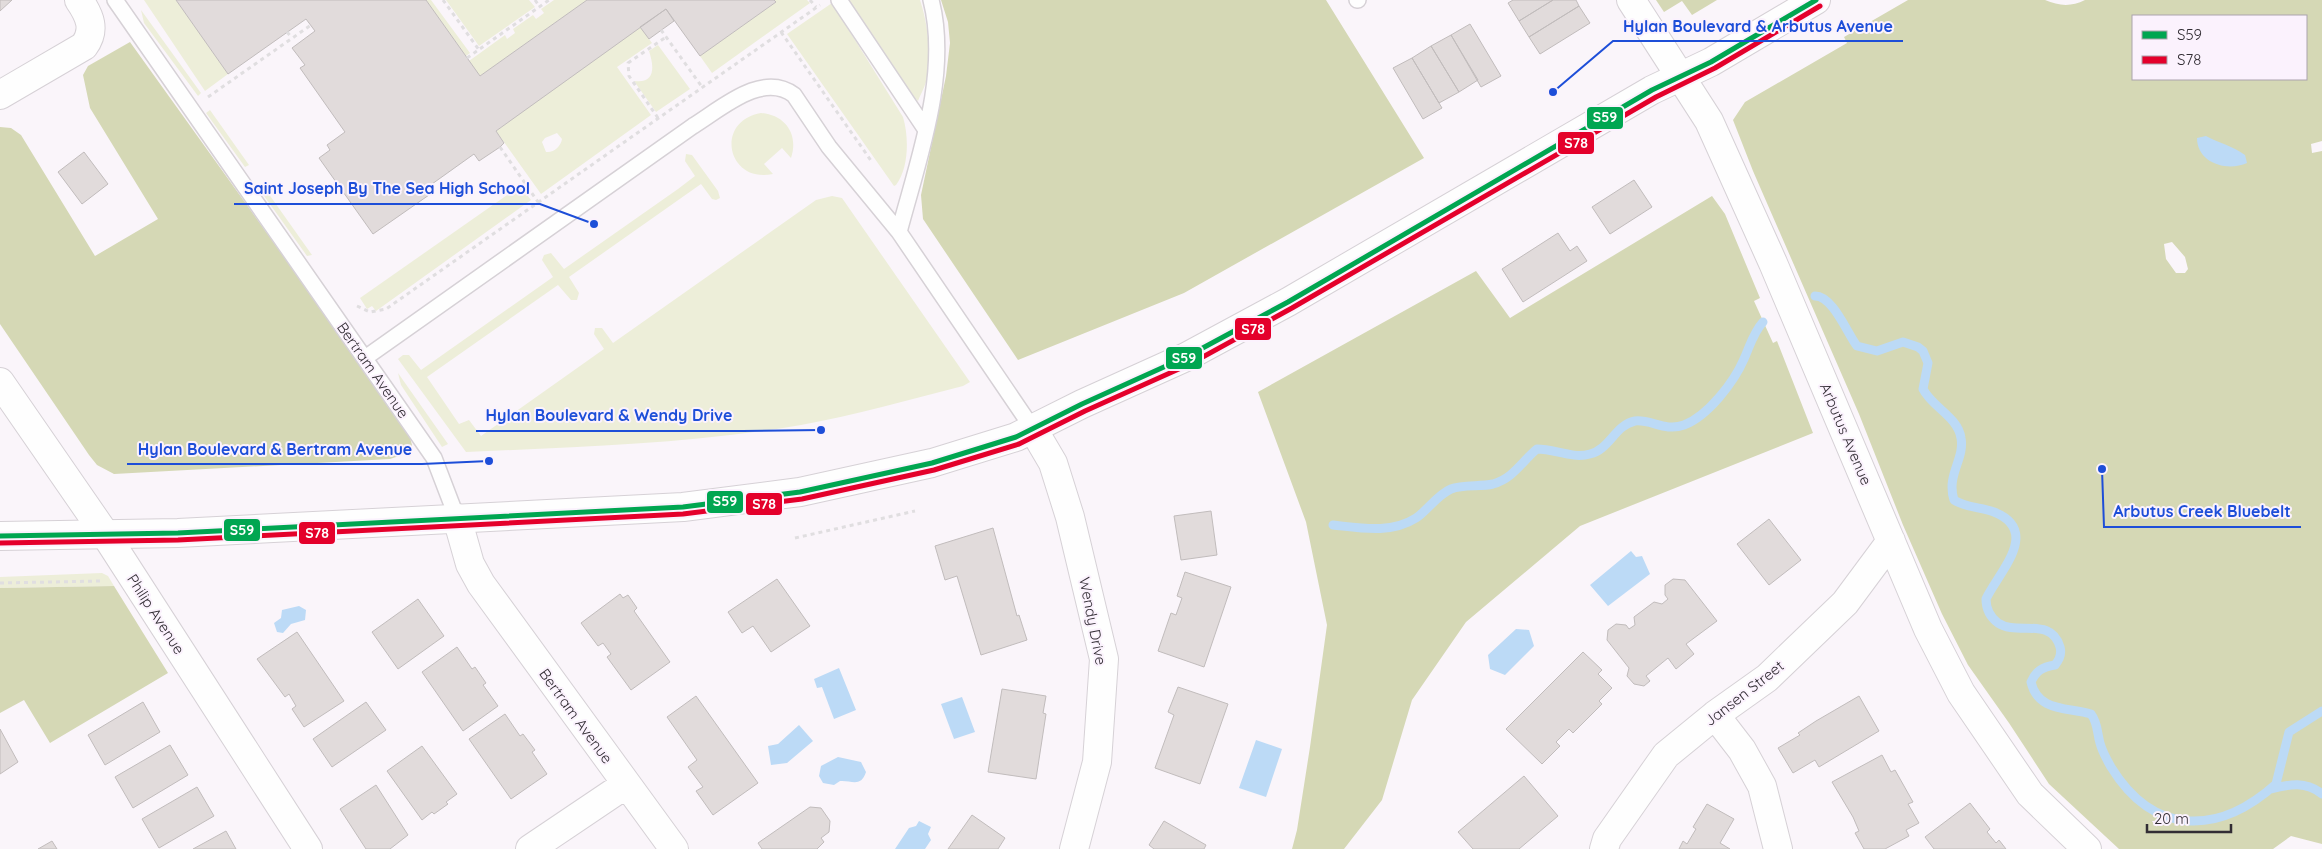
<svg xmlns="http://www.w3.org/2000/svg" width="2322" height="849" viewBox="0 0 2322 849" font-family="Quicksand,sans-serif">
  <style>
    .green { fill: #edeed9; fill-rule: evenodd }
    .forest { fill: #d5d8b5; fill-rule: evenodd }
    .water { fill: #bcdaf6 }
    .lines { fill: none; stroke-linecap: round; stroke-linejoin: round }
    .stream { stroke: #bcdaf6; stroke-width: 9 }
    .building { fill: #e1dbdb; stroke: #c1bcbc }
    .lane-casing { stroke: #d6d1d6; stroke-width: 18 }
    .street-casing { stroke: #d6d1d6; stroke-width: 30 }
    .primary-casing { stroke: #d6d1d6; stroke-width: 30 }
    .path { stroke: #e0dee0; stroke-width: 3; stroke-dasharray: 4 4; stroke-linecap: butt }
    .lane { stroke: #fefefe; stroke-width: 15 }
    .street { stroke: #fefefe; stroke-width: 28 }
    .primary { stroke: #fefefe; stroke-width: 28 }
    .bus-1-casing { stroke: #fbf2fd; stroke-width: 9 }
    .bus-2-casing { stroke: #fbf2fd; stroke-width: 9 }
    .bus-1 { stroke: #00a651; stroke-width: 5 }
    .bus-2 { stroke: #e4002b; stroke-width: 5 }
    .labels { text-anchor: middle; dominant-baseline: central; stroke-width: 4; stroke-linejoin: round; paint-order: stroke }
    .street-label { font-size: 15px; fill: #322d34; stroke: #fbf2fd }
    .leader { fill: none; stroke: #1d4ed8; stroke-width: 2 }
    .callout-dot { fill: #1d4ed8; stroke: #fbf2fd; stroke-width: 2 }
    .callout-label { font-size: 16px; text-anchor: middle; font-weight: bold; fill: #1d4ed8; stroke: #fbf2fd; stroke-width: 4; stroke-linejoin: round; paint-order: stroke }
    .line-badge { stroke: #fbf2fd; stroke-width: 2 }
    .badge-label { font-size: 14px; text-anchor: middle; font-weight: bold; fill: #fff }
  </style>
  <rect width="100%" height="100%" fill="#faf5fa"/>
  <path class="green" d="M144,0H176L228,74L205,91Z
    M426,0H431L470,53L466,56Z
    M446,0H529L535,7L479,46Z
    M554,0H587L480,76L469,61L505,35L507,39L515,33L513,29L533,15L536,19L544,13L541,9Z
    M774,0H807L810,3L712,73L700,56L776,2Z
    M845,0H920C928,24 932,57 926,82C924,89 920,95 918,101L910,94Z
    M832,3L903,117C909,137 909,168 896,185L894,186L787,34Z
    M141,10L201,93L198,96L144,23Z
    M640,27L652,43L617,67L651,115L541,194L496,131ZM557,133L562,139C561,146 554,153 546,152L542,142L545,138Z
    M658,45L690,89L656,112L634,81C656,84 654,66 649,51Z
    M210,110L249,165L245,167L206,113Z
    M761,113C785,115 799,134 791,158L782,148L764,164L773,174C727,184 714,121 761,113Z
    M686,154L692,155L718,191L720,198L716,200L712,199L701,184L569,277L579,293L577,300H571L558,285L427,377L459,424L469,420L481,436L604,349L594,334L595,328H602L613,343L816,200L832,196L842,198L970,382L963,386C909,400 855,415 801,425C691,444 577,447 466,452L398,359L403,355H409L421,370L553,277L542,260L544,255L551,253L564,269L678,189L695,176L685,161Z
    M261,183L312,255L307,256L257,186Z
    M520,186L531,200L376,311L372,306L367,309L360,298Z
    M398,373L448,444L442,447L401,385Z
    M102,573L108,576L114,586L0,588V577Z"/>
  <path class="forest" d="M941,0H1326L1424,158L1184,293L1018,360L923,219L921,195L946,76L950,43L948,22Z
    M1656,0H1717L1692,15L1682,1L1664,12Z
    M1908,0H2045C2059,6 2071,7 2085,0H2322V141L2311,144L2312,153L2322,151V844L2291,836L2273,849H2119L2049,784L2009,723L1968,665L1942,614L1903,525L1859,414L1753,171L1733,120L1745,102L1847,43L1844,37ZM2133,16H2306V79H2133ZM2172,242L2185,257L2188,269L2185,273H2176L2166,259L2164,244Z
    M130,42L408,430L412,445L411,452L390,459L114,474L97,465L89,455L0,324V127L11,128L21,135L95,256L158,219L90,108L83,75L88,66Z
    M1712,196L1725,214L1760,298L1754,301L1773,343L1777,341L1813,433L1580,526L1466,622L1412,700L1382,800L1344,849H1292L1297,830L1310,747L1327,625L1306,522L1258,392L1476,271L1510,318Z
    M114,586L168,673L50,743L24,700L0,713V588Z"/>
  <path class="water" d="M2206,136C2219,143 2233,146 2245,155L2247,163C2227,172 2197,163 2197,138Z
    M1631,551L1636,557L1642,556L1650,574L1608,606L1590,585Z
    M299,606L306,610L305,620L291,624L283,633L277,632L274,623L281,618L282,610Z
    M1516,629L1529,630L1534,646L1505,675L1490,669L1488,655Z
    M839,668L856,710L834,719L822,687L817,688L814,679Z
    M962,697L975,732L954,739L941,704Z
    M799,725L813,741L787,763L771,765L768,746L778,744Z
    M1256,740L1282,749L1266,797L1239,788Z
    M838,757L861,762L866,772C861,788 851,780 840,781L834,785L823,783L819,776L821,766Z
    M919,821L931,827L928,834L931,840L925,849H895L909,828L916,826Z"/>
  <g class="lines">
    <path class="stream" d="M1815,296C1833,296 1847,333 1857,346L1877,351L1903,342L1918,347L1923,351L1928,363L1923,389C1932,407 1958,417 1961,438C1965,459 1946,475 1954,500C1966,508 1981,507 1994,512C2042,531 1998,573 1986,599C1986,608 1990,617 1998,623C2017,636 2051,616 2060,647C2062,654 2060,659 2055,665C2042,667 2036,671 2031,682C2038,712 2067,707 2091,714C2098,723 2097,733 2100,743C2102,751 2107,760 2111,767C2154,837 2219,835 2276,784L2289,732L2322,711
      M1333,525C1361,528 1391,534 1416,518C1428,510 1437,495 1451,489C1463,484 1480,487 1493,484C1514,478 1522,461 1537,449C1555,449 1572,459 1590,454C1610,449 1615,425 1635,421C1651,419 1665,432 1684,425C1708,416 1734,382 1744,359C1750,346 1753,333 1763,322
      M2271,789C2290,784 2306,781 2322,794"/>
  </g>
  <path class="building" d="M0,0H12L0,11Z
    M176,0H426L480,76L587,0H774L776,2L700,56L666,9L496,131L504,143L500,147L479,161L474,154L425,189L429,195L373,234L319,158L330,150L327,145L345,132L300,68L305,65L292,48L315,31L306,19L228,74Z
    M1513,0H1553L1519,21L1508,3Z
    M1553,0H1576L1579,6L1529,37L1519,21Z
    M1579,6L1590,23L1540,54L1529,37Z
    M666,9L674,21L649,39L640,27Z
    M1470,24L1501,76L1481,87L1451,35Z
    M1451,35L1478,80L1459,92L1431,46Z
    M1431,46L1459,92L1439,103L1412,58Z
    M1412,58L1442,108L1423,119L1393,68Z
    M84,152L108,184L82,204L58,172Z
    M1634,180L1652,207L1610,234L1592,207Z
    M1558,233L1570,251L1577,246L1587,261L1523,302L1502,269Z
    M1211,511L1217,555L1181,560L1174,516Z
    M1769,519L1801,560L1769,585L1737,544Z
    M993,528L1017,616L1019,615L1027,640L981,655L957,576L945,580L935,546Z
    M1185,572L1231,587L1204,667L1158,651L1171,613L1176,615L1182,598L1177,596Z
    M777,579L810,626L771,652L753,626L742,633L728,612Z
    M1673,579L1685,580L1717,621L1686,644L1694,654L1676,669L1668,658L1646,676L1650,681L1644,686L1634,684L1627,676L1629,668L1607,640L1608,630L1616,624L1626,625L1629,629L1635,625L1634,617L1654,602L1662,604L1668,599L1665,595V585Z
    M620,594L623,598L628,595L637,608L634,611L670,662L631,690L607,657L611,654L603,643L598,646L581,623Z
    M418,599L444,636L398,669L372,632Z
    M297,632L344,701L304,727L292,709L296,706L289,694L285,697L257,659Z
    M457,647L472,669L475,667L486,683L483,685L498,706L463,731L422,672Z
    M1583,652L1602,670L1598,674L1612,688L1599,701L1602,704L1573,733L1569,729L1556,742L1560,746L1542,764L1506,729Z
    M1178,687L1228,704L1200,784L1155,768L1174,715L1168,712Z
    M1002,689L1046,696L1043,713L1046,714L1036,779L988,772Z
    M696,696L758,783L713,815L696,791L703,787L688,767L697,760L667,717Z
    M1859,696L1879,731L1819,767L1815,760L1793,773L1778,748L1800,735L1798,733L1816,721Z
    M143,702L160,732L105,765L88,735Z
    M366,702L386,730L332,767L313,739Z
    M505,714L520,736L523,734L535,750L532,752L547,774L511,799L469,739Z
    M0,729L18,762L0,774Z
    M170,745L188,775L133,808L115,777Z
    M422,746L457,794L446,802L448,804L434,814L432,812L422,820L387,771Z
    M1882,755L1891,772L1895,770L1913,802L1908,804L1919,823L1906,830L1909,836L1885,849H1864L1855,833L1859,831L1853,817L1832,782Z
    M1524,776L1558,816L1519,849H1473L1458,832Z
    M376,785L408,835L390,849H366L340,809Z
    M197,787L214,816L159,848L142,819Z
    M1970,803L1990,829L1987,832L1996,843L1999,840L2006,849H1934L1925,837Z
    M1707,804L1734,819L1720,843L1730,849H1679L1683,841L1687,844L1696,829L1693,827Z
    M810,807L821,808L830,821L829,832L821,838L824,842L817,849H762L758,843Z
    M972,815L1005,838L998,849H948Z
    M1164,821L1206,845L1204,849H1154L1149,845Z
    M226,831L236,849H193Z
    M52,841L57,849H38Z"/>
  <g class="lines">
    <defs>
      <path id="lane" d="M115,0L434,458L457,518
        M839,0L926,130
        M1357,0H1358
        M899,232C918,160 950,74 931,0
        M365,358L693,126C721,109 762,71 794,95L829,147L899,232L1033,429"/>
      <path id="street" d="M1631,0L1709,121L1773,263L1928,629L1961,693L2030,794L2087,849
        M0,95L84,46C96,30 90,16 79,0
        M0,382L105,534L308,849
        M1033,429L1053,463L1070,517L1104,659L1097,762L1074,849
        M457,518L470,564L481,584L674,849
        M1715,715L1742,750L1762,786L1778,849
        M530,849L625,785
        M1604,849L1607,839L1666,755L1715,715L1767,678L1845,603L1891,541"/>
      <path id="primary" d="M0,536L178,533L683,507L800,492L932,463L1016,437L1082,404L1186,357L1288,302L1652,90L1711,62L1816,0"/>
    </defs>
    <use href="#lane" class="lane-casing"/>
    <use href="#street" class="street-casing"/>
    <use href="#primary" class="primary-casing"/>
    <path class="path" d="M443,0L479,50
      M535,0L540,7
      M810,0L816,7
      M661,30L702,87
      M287,32L292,38
      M781,32L872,162
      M467,58L549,0
      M208,97L311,25
      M658,118L629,76L628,63L666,37
      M500,147L538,202
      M357,306L370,312L386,309L820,5
      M795,538L915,511
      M0,583L102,581"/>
    <use href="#lane" class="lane"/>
    <use href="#street" class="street"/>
    <use href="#primary" class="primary"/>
    <defs>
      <path id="bus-1" d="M0,536L178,533L683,507L800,492L932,463L1016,437L1082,404L1186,357L1288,302L1652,90L1711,62L1816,0"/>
      <path id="bus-2" d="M0,543L178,540L683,514L802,499L934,470L1019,444L1085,411L1190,364L1292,308L1656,97L1715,68L1820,6"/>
    </defs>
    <use href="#bus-1" class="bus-1-casing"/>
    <use href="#bus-2" class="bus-2-casing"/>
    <use href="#bus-1" class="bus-1"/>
    <use href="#bus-2" class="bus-2"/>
  </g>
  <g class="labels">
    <g class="street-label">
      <text transform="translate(373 370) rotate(55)">Bertram Avenue</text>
      <text transform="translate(1846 434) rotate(67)">Arbutus Avenue</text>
      <text transform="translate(156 614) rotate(57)">Philip Avenue</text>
      <text transform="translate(1093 621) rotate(79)">Wendy Drive</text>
      <text transform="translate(1744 693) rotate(-38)">Jansen Street</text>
      <text transform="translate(576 716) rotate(54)">Bertram Avenue</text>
    </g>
  </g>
  <path class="leader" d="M1553 92L1613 41H1903M594 224L540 204H234M821 430L743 431H476M489 461L422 464H127M2102 469L2104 527H2301"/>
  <g class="callout-dot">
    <circle cx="1553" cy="92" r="5"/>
    <circle cx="594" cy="224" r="5"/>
    <circle cx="821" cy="430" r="5"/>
    <circle cx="489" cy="461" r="5"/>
    <circle cx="2102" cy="469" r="5"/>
  </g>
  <g class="callout-label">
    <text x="1758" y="32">Hylan Boulevard &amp; Arbutus Avenue</text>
    <text x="387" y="194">Saint Joseph By The Sea High School</text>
    <text x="609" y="421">Hylan Boulevard &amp; Wendy Drive</text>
    <text x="275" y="455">Hylan Boulevard &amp; Bertram Avenue</text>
    <text x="2202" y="517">Arbutus Creek Bluebelt</text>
  </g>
  <g class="line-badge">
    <rect x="1586" y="106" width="38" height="24" rx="5" fill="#00a651"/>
    <rect x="1557" y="131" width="38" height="24" rx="5" fill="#e4002b"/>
    <rect x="1234" y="317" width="38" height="24" rx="5" fill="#e4002b"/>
    <rect x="1165" y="346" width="38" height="24" rx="5" fill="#00a651"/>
    <rect x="706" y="490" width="38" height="24" rx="5" fill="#00a651"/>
    <rect x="745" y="492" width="38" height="24" rx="5" fill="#e4002b"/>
    <rect x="223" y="518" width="38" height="24" rx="5" fill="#00a651"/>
    <rect x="298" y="521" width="38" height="24" rx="5" fill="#e4002b"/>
  </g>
  <g class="badge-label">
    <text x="1605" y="122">S59</text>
    <text x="1576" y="148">S78</text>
    <text x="1253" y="334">S78</text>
    <text x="1184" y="363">S59</text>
    <text x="725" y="506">S59</text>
    <text x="764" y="509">S78</text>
    <text x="242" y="535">S59</text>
    <text x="317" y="538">S78</text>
  </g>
  <rect x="2132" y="15" width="175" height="65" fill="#fbf2fd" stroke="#aba3ad"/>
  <rect x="2142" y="31" width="25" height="8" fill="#00a651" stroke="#aba3ad"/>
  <text x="2177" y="40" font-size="15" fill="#322d34">S59</text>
  <rect x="2142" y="56" width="25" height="8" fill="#e4002b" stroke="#aba3ad"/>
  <text x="2177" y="65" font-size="15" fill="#322d34">S78</text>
  <path d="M2147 824v8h84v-8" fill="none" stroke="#322d34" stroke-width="2.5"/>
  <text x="2154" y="824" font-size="15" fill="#322d34" stroke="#fbf2fd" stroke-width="4" paint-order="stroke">20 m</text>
</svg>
